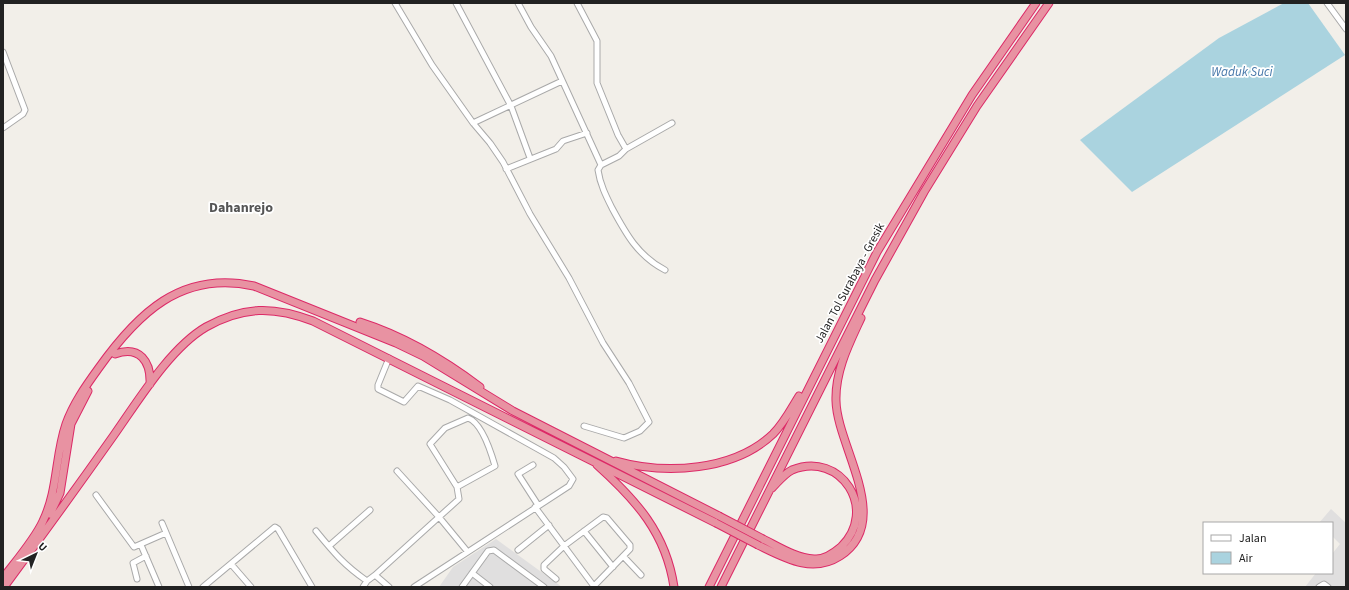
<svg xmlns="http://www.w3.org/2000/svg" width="1349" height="590" viewBox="0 0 1349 590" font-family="'Source Sans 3',sans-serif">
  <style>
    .residential { fill: #e0dfdf }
    .water { fill: #aad3df }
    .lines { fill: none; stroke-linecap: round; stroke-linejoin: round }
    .minor-casing { stroke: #a9a9a9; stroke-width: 7 }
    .highway-casing { stroke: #dc2a67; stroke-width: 9 }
    .minor { stroke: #fff; stroke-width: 5 }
    .highway { stroke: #e892a2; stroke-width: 7 }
    .highway-bridge-casing { stroke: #dc2a67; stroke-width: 9; stroke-linecap: butt }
    .highway-bridge { stroke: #e892a2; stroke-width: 7 }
    .labels { text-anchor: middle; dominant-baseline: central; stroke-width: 3.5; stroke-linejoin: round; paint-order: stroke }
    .street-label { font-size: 12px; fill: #222; stroke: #fff }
    .water-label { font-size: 13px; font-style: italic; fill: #4a7aab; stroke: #fff }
    .quarter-label { font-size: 14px; font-weight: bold; fill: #555; stroke: #fff }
  </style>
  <rect width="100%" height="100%" fill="#f2efe9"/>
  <path class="residential" d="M1331,509L1346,523V587H1305L1316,573H1332V554L1340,544L1332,536V523H1319Z
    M496,539L562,587H439L453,567Z"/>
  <path class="water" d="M1284,3H1308L1345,55L1132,192L1080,140L1219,38Z"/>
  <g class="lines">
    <defs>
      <path id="minor" d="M395,3L432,65L473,123
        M456,3L511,106L530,158
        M518,3L531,27L551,56L601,165L619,156L626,149L672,123
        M577,3L597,41V83L618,135L626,149
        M1327,3L1346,29
        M3,52L25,110L23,114L3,128
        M562,81L473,123L490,143L503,162L530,214L569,278L603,343L629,383L649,422L640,431L624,438L584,426
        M601,165L598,170C600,184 606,196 612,208C626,234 638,256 665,270
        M506,169L556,149L563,141L587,133
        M389,358L378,385V389L404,402L418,386L450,400L554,458L564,467L573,479L569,486L414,587
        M533,465L518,474L538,505
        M457,487L430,444L445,428L468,418C482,423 491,452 495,466L457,487L459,499L439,517L467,551
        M96,495L134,547L166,533
        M535,507L593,585L594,586L630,549V545L607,518L603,517L564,546L544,565V569L556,579
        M162,523L189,587
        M316,531C334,553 344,565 367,581L375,575L389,587
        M584,531L613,567
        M141,545L159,587
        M329,546L370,510
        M518,550L549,525
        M623,556L641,575
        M231,564L251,587
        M472,573L490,587
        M375,575L439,517L397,471
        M137,579L133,563L146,556
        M203,587L275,527L278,529L312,587
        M363,587L367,581
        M462,587L488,551L494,550L544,587
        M1319,587L1324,584L1328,587"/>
      <path id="highway" d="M360,322C404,336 443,359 480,387
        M115,354C140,345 151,362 150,384
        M616,461C666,475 734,471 773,434C784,423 791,409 799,396
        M597,465C636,500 666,533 674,587
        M50,514L60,493L71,424L88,391
        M763,539C779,547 796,558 814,559C823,560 834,553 841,547C879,510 841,450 792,470C784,474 778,482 772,488
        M758,545C785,558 812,574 840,556C894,521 837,447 836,401C835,371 849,344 861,318
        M3,578C15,562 35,539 43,521C58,490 55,456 66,424C73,404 85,387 98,369C137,314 181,270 254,286L396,343L423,356L513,411L719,516
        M4,587C41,537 78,486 114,435C138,401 170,348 206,327C243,306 274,306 313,321L716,523
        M709,587L877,252L972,95L1036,3
        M721,587L875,280L924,192L977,106L1049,3"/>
    </defs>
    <use href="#minor" class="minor-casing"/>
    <use href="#highway" class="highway-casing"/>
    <use href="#minor" class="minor"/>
    <use href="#highway" class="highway"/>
    <defs>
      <path id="highway-bridge" d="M719,516L763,539
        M716,523L758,545"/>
    </defs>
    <use href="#highway-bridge" class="highway-bridge-casing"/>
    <use href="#highway-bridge" class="highway-bridge"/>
  </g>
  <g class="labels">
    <g class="street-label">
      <text transform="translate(850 283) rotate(-62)">Jalan Tol Surabaya - Gresik</text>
    </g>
    <g class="water-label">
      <text x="1242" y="72">Waduk Suci</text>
    </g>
    <g class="quarter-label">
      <text x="241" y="208">Dahanrejo</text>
    </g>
  </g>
  <rect width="1349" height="590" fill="none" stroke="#222222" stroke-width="8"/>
  <rect x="1203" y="522" width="130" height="52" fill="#ffffff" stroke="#a7a7a7"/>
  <rect x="1211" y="535" width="20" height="6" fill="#ffffff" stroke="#a7a7a7"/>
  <text x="1239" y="542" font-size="12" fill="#222222">Jalan</text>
  <rect x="1211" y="552" width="20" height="12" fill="#aad3df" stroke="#a7a7a7"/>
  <text x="1239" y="562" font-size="12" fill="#222222">Air</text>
  <g transform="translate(36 554) rotate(43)" stroke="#ffffff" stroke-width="3" paint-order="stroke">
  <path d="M0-3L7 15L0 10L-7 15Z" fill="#222222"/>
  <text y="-6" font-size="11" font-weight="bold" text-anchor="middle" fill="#222222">U</text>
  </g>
</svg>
